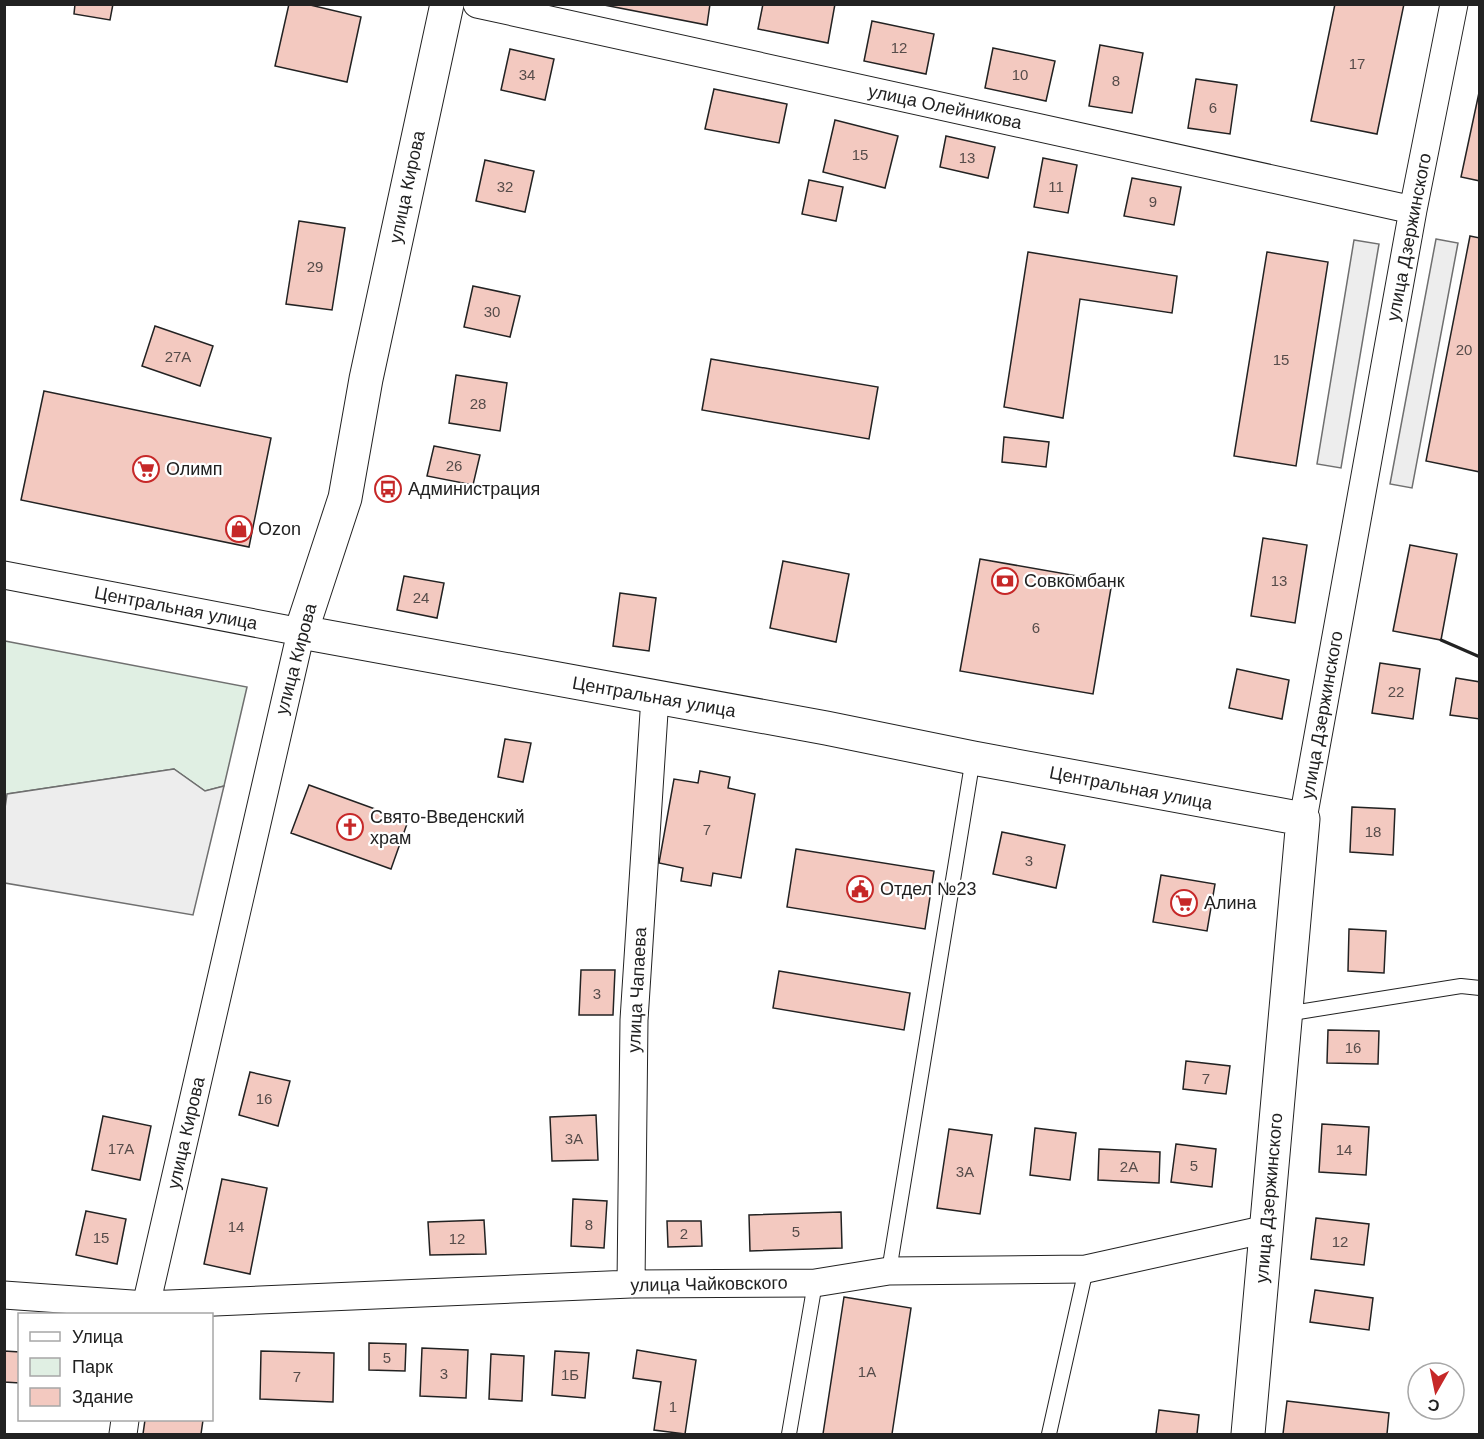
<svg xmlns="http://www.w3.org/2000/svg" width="1484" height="1439" viewBox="0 0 1484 1439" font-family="Helvetica,sans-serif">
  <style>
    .green { fill: #e0efe3; stroke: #6f6f6f; stroke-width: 1.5 }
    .parking { fill: #ededed; stroke: #6f6f6f; stroke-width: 1.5 }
    .building { fill: #f3c9c0; stroke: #222; stroke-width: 1.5 }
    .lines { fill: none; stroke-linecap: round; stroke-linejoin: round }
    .service-casing { stroke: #222; stroke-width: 16 }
    .minor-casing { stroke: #222; stroke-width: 29 }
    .tertiary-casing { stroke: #222; stroke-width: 35 }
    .service { stroke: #fff; stroke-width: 14 }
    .minor { stroke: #fff; stroke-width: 27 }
    .tertiary { stroke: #fff; stroke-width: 33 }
    .wall { stroke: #222; stroke-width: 3 }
    .labels { text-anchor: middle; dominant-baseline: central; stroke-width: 4.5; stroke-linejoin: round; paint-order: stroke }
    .number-label { font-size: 15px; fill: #564c4a }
    .street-label { font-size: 18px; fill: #222; stroke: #fff }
    .poi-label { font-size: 18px; fill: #222; stroke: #fff; text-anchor: start }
  </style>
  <rect width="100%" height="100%" fill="#fff"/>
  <path class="green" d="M5,641L247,687L224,786L205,791L174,769L8,794L5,802Z"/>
  <path class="parking" d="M1436,239L1458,243L1412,488L1390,484Z
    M1354,240L1379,244L1341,468L1317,464Z
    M174,769L205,791L224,786L193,915L5,883L4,815L7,794Z"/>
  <path class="building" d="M75,4H113L110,20L74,14Z
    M289,4H306L361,17L347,82L275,66Z
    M599,4H710L707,25Z
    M763,4H835L828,43L758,29Z
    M1335,4H1404L1377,134L1311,121Z
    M872,21L934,34L926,74L864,61Z
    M1100,45L1143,53L1132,113L1089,106Z
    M993,48L1055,61L1046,101L985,88Z
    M510,49L554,59L545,100L501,90Z
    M1196,79L1237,85L1230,134L1188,128Z
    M1480,88V181L1461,177Z
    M714,89L787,104L779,143L705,129Z
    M835,120L898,136L885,188L823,172Z
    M946,136L995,147L988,178L940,167Z
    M1043,158L1077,165L1068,213L1034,207Z
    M485,160L534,171L525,212L476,201Z
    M1132,178L1181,187L1174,225L1124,216Z
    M809,180L843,187L836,221L802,214Z
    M299,221L345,228L332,310L286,304Z
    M1470,236L1480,238V472L1426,461Z
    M1028,252L1177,276L1172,313L1080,299L1063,418L1004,407Z
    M1267,252L1328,262L1296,466L1234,456Z
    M473,286L520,296L510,337L464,327Z
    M155,326L213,346L200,386L142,366Z
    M711,359L878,387L869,439L702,410Z
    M456,375L507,383L500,431L449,423Z
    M44,391L271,438L249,547L21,500Z
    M1004,437L1049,442L1046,467L1002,462Z
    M434,446L480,455L473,485L427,476Z
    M1263,538L1307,545L1295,623L1251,616Z
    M1410,545L1457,554L1441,640L1393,631Z
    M980,559L1112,582L1093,694L960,671Z
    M783,561L849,574L836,642L770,628Z
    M404,576L444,583L437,618L397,610Z
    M620,593L656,598L649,651L613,646Z
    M1380,663L1420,669L1413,719L1372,713Z
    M1237,669L1289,680L1282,719L1229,708Z
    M1456,678L1480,682V719L1450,715Z
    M505,739L531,743L523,782L498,777Z
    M700,771L730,777L728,788L755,794L741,878L713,873L711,886L681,881L683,868L659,863L674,779L698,783Z
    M309,785L408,821L391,869L291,833Z
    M1352,807L1395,809L1393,855L1350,852Z
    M1002,832L1065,845L1056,888L993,874Z
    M796,849L934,871L925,929L787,907Z
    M1161,875L1215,884L1207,931L1153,922Z
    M1349,929L1386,931L1384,973L1348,971Z
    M581,970H615L613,1015H579Z
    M779,971L910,993L904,1030L773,1008Z
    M1328,1030L1379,1031L1378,1064L1327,1063Z
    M1186,1061L1230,1066L1226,1094L1183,1089Z
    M250,1072L290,1081L278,1126L239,1115Z
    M596,1115L598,1160L552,1161L550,1117Z
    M103,1116L151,1126L140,1180L92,1170Z
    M1322,1124L1369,1127L1366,1175L1319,1172Z
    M1035,1128L1076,1133L1070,1180L1030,1175Z
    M949,1129L992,1135L980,1214L937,1208Z
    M1176,1144L1216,1149L1212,1187L1171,1182Z
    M1099,1149L1160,1152L1159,1183L1098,1180Z
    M222,1179L267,1188L250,1274L204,1264Z
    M573,1199L607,1201L604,1248L571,1246Z
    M86,1211L126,1219L117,1264L76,1255Z
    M841,1212L842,1248L750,1251L749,1215Z
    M1316,1218L1369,1224L1364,1265L1311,1259Z
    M484,1220L486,1254L430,1255L428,1222Z
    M667,1221H701L702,1246L668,1247Z
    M1315,1290L1373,1298L1369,1330L1310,1322Z
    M844,1297L911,1308L892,1434H823Z
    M369,1343L406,1344L405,1371L369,1370Z
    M422,1348L468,1350L466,1398L420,1396Z
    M637,1350L696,1360L685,1434L654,1430L661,1382L633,1378Z
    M4,1351L20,1352V1383L4,1382Z
    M261,1351L334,1353L333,1402L260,1399Z
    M555,1351L589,1353L585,1398L552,1395Z
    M491,1354L524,1356L522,1401L489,1399Z
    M1287,1401L1389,1413L1387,1434H1283Z
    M1159,1410L1199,1415L1197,1434H1156Z
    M145,1420H203L201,1434H143Z"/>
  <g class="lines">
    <defs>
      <path id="service" d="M1286,1014L1461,986L1480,988
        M889,1271L973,758
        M789,1434L815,1283
        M1049,1434L1086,1269"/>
      <path id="minor" d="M477,4L1413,210
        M4,575L301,632L144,1314
        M1303,819L1413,210L1454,4
        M631,1284L634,1020L655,697
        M4,1295L146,1305L631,1284L815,1283L889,1271L1086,1269L1267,1229
        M123,1434L125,1420"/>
      <path id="tertiary" d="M447,4L366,379L345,498L301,632L826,728L973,758L1303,819L1248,1434"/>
    </defs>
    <use href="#service" class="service-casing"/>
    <use href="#minor" class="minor-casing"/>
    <use href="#tertiary" class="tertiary-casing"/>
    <use href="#service" class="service"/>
    <use href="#minor" class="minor"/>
    <use href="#tertiary" class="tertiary"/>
    <path class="wall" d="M1441,640L1480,657"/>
  </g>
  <defs>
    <symbol id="supermarket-ring" viewBox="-11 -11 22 22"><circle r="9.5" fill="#fff" stroke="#c62828" stroke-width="1.5"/><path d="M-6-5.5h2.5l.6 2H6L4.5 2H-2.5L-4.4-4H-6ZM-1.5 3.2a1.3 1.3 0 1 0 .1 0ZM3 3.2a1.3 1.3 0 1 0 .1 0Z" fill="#c62828"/></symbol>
    <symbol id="bus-ring" viewBox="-11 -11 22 22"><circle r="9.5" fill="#fff" stroke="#c62828" stroke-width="1.5"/><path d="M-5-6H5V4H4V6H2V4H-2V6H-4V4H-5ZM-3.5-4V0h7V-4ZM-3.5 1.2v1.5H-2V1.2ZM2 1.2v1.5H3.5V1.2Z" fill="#c62828"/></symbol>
    <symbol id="shop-ring" viewBox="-11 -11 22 22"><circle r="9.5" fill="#fff" stroke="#c62828" stroke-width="1.5"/><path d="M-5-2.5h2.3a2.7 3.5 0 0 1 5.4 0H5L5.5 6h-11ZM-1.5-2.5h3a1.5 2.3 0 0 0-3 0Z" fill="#c62828"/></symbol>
    <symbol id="bank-ring" viewBox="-11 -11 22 22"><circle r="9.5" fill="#fff" stroke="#c62828" stroke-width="1.5"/><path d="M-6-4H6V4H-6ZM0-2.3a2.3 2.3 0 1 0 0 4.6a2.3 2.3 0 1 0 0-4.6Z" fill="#c62828"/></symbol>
    <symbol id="church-ring" viewBox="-11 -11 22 22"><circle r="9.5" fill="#fff" stroke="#c62828" stroke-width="1.5"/><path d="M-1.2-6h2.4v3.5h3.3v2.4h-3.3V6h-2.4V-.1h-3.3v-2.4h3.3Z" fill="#c62828"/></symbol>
    <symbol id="civic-ring" viewBox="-11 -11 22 22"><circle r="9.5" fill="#fff" stroke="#c62828" stroke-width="1.5"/><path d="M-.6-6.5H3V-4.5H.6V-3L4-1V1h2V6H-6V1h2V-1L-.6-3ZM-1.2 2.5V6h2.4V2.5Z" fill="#c62828"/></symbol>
  </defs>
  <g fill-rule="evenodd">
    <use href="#supermarket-ring" x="131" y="454" width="30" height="30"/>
    <use href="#bus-ring" x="373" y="474" width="30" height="30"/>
    <use href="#shop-ring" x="224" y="514" width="30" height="30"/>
    <use href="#bank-ring" x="990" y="566" width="30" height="30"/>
    <use href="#church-ring" x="335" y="812" width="30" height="30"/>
    <use href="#civic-ring" x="845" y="874" width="30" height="30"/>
    <use href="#supermarket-ring" x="1169" y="888" width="30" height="30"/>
  </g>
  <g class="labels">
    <g class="number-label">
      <text x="899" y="47">12</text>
      <text x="1357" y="63">17</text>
      <text x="527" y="74">34</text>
      <text x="1020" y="74">10</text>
      <text x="1116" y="80">8</text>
      <text x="1213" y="107">6</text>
      <text x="860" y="154">15</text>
      <text x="967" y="157">13</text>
      <text x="505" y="186">32</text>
      <text x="1056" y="186">11</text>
      <text x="1153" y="201">9</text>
      <text x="315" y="266">29</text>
      <text x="492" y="311">30</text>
      <text x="1464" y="349">20</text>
      <text x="178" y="356">27А</text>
      <text x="1281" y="359">15</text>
      <text x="478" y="403">28</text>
      <text x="454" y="465">26</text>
      <text x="1279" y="580">13</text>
      <text x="421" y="597">24</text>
      <text x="1036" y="627">6</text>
      <text x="1396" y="691">22</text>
      <text x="707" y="829">7</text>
      <text x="1373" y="831">18</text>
      <text x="1029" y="860">3</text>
      <text x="597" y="993">3</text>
      <text x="1353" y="1047">16</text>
      <text x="1206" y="1078">7</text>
      <text x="264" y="1098">16</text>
      <text x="574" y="1138">3А</text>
      <text x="121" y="1148">17А</text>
      <text x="1344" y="1149">14</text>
      <text x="1194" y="1165">5</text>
      <text x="1129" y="1166">2А</text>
      <text x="965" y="1171">3А</text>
      <text x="589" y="1224">8</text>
      <text x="236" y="1226">14</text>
      <text x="796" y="1231">5</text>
      <text x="684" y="1233">2</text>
      <text x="101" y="1237">15</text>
      <text x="457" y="1238">12</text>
      <text x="1340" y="1241">12</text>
      <text x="387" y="1357">5</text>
      <text x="867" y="1371">1А</text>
      <text x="444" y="1373">3</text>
      <text x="570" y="1374">1Б</text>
      <text x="297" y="1376">7</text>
      <text x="673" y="1406">1</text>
    </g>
    <g class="street-label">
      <text transform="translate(945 107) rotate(12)">улица Олейникова</text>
      <text transform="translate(407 187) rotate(-78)">улица Кирова</text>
      <text transform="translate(1409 237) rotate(-79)">улица Дзержинского</text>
      <text transform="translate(176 608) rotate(11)">Центральная улица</text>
      <text transform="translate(296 659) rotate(-75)">улица Кирова</text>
      <text transform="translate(654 697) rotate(10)">Центральная улица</text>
      <text transform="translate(1322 715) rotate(-80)">улица Дзержинского</text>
      <text transform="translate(1131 788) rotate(11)">Центральная улица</text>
      <text transform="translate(637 990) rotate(-87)">улица Чапаева</text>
      <text transform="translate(186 1133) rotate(-77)">улица Кирова</text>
      <text transform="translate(1269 1198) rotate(-85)">улица Дзержинского</text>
      <text transform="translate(709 1284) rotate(-1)">улица Чайковского</text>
    </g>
    <g class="poi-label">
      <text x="166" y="469">Олимп</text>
      <text x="408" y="489">Администрация</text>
      <text x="258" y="529">Ozon</text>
      <text x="1024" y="581">Совкомбанк</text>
      <text x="370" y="817">Свято-Введенский<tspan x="370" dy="21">храм</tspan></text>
      <text x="880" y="889">Отдел №23</text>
      <text x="1204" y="903">Алина</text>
    </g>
  </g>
  <rect width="1484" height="1439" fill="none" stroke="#222222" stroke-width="12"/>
  <rect x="18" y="1313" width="195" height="108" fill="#ffffff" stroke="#a7a7a7" stroke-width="1.5"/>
  <rect x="30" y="1332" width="30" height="9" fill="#ffffff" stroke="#a7a7a7" stroke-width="1.5"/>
  <text x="72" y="1343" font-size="18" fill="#222222">Улица</text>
  <rect x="30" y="1358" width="30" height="18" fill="#e0efe3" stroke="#a7a7a7" stroke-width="1.5"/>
  <text x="72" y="1373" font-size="18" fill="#222222">Парк</text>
  <rect x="30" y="1388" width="30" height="18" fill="#f3c9c0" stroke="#a7a7a7" stroke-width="1.5"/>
  <text x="72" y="1403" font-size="18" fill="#222222">Здание</text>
  <g transform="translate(1436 1391) rotate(189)"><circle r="28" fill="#ffffff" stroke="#a7a7a7" stroke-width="1.5"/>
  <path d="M0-4.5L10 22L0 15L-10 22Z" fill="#c62828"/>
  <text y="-9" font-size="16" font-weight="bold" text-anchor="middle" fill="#222222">С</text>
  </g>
</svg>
